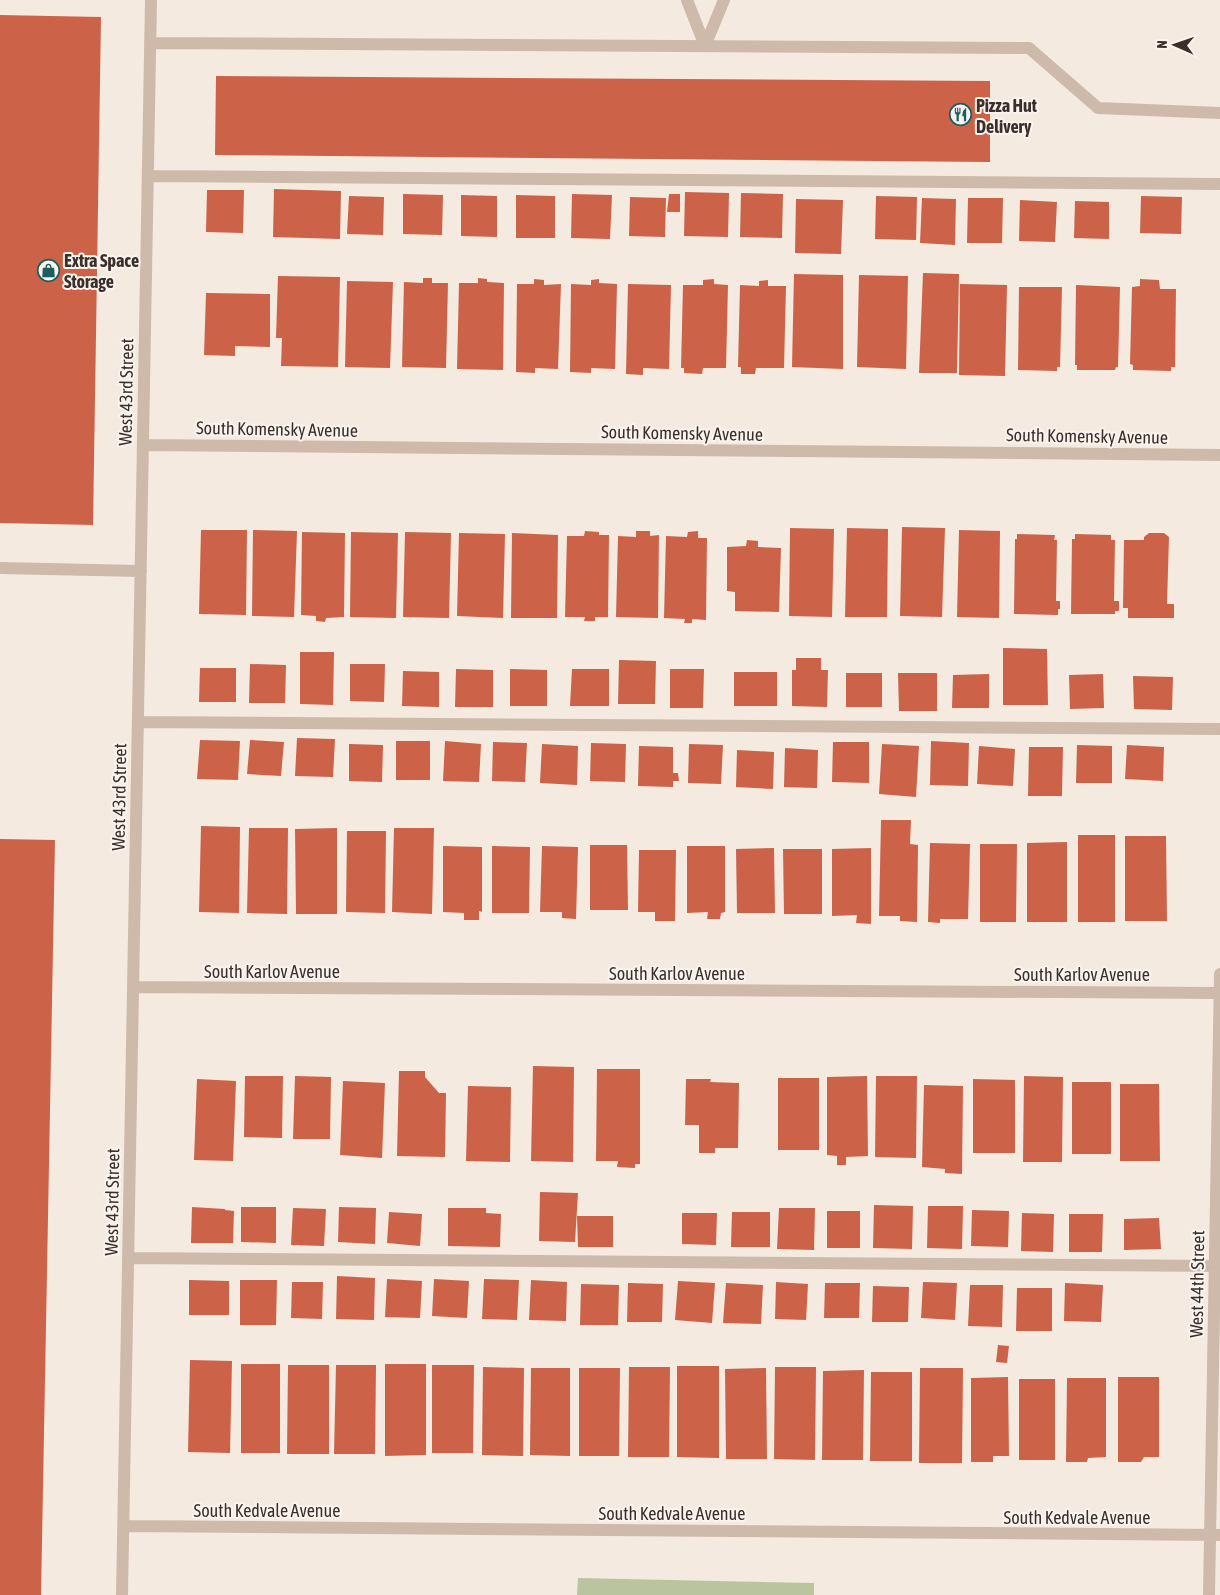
<svg xmlns="http://www.w3.org/2000/svg" width="1220" height="1595" viewBox="0 0 1220 1595" font-family="'Asap Condensed',sans-serif">
  <style>
    .green { fill: #bac59f }
    .building { fill: #cc6247 }
    .lines { fill: none; stroke-linecap: round; stroke-linejoin: round }
    .minor { stroke: #cebaab; stroke-width: 12 }
    .labels { text-anchor: middle; dominant-baseline: central; stroke-width: 4; stroke-linejoin: round; paint-order: stroke }
    .poi-label { font-size: 18px; font-weight: bold; fill: #3b2f2b; stroke: #fbf4ee; text-anchor: start }
    .street-label { font-size: 18px; fill: #3b2f2b; stroke: #fbf4ee }
  </style>
  <rect width="100%" height="100%" fill="#f5eae0"/>
  <path class="green" d="M578,1578L814,1583V1595H577Z"/>
  <path class="building" d="M0,15L101,17L93,525L0,523Z
    M216,76L990,81V162L215,155Z
    M274,189L341,191L340,239L273,237Z
    M207,190H244L243,233L206,232Z
    M685,192L729,193L728,237L684,236Z
    M741,193L783,194L782,238L740,237Z
    M403,194L443,195L442,235L403,234Z
    M572,194L612,195L610,239L571,238Z
    M669,194H680V212H667Z
    M461,195L497,196V237L461,236Z
    M516,195L555,196V238H516Z
    M349,196L384,197L383,235L347,234Z
    M876,196L917,197L916,240L875,239Z
    M1141,196L1182,197L1181,234L1140,233Z
    M630,197L666,198L665,237L629,236Z
    M922,198L956,199L955,245L920,243Z
    M968,198H1003L1002,243H967Z
    M796,199L843,200L841,254L795,253Z
    M1020,200L1057,202L1055,242L1019,241Z
    M1075,201L1109,202V239L1074,238Z
    M923,273L959,274L957,373H919Z
    M794,274L843,275V369L792,367Z
    M859,275L908,276L906,369L857,367Z
    M278,276L340,277L338,367L281,366L282,338H276Z
    M423,278H432V283H448L446,368L402,367L404,282L423,283Z
    M478,278L487,279V282L504,283L503,370L457,369L459,283H478Z
    M534,279L544,280V285L561,284L558,369L535,368V373L516,372L517,284H534Z
    M599,279V283L617,284L615,369L591,368V373L570,372L571,284L591,285V280Z
    M714,279V284L728,285L726,368H703L702,374L684,373V368H681L683,285H703V280Z
    M1140,279L1159,280L1160,289H1176L1175,367H1171V371L1133,370V365L1130,364L1132,287L1140,286Z
    M768,280V286H786L784,368H756L755,374H741V367H738L740,285L759,286V281Z
    M347,281L393,282L390,368L345,367Z
    M628,284L671,285L669,369L643,368V375L626,374Z
    M960,284L1007,285L1005,376L959,375Z
    M1076,285L1120,287L1118,367H1116L1115,370H1077V365H1075Z
    M1019,287H1062L1060,367H1057V371L1018,370Z
    M206,293L270,294V347L235,346V356L204,355Z
    M902,527L945,528L942,617L900,616Z
    M790,528L834,529L832,617L789,616Z
    M847,528L888,529L887,617H845Z
    M201,530H247L246,615L199,614Z
    M253,530L297,531L294,617L252,616Z
    M959,530L1000,531L999,618L957,617Z
    M585,531L599,532V535H609L608,617H595V621H584L585,617H565L567,536H584Z
    M636,531H650V536L659,535L658,618L616,617L618,536L636,537Z
    M698,531V538H707L706,620L692,619V623H684L685,619L664,618L666,536L687,537L688,532Z
    M302,532L345,533L344,617L326,618L325,622L316,621V616L301,615Z
    M351,532L398,533L396,618L350,617Z
    M405,532L451,533L449,618L403,617Z
    M459,533L505,534L503,618L457,616Z
    M512,533L558,535L557,618H511Z
    M1149,533H1164L1169,537L1167,604H1174V618H1128V608H1123L1124,540H1144V537Z
    M1017,534L1055,535L1054,540H1057L1056,601H1060V609H1058V615L1014,614L1015,539H1017Z
    M1075,534L1111,535V540H1115L1114,601H1119V611H1115V614H1071L1072,539H1075Z
    M747,540L758,541V547L781,548L779,612L735,611V592L727,591V547L746,546Z
    M1003,648L1047,649L1048,705H1003Z
    M300,652H334L333,705L300,704Z
    M796,658H821V670H828L827,707L792,706V670H796Z
    M619,660L656,661L655,704H618Z
    M250,664L286,665L285,703H249Z
    M350,664H385L384,702L350,701Z
    M200,668H236V702H199Z
    M456,669L493,670V707H455Z
    M510,669L547,670V706H510Z
    M572,669H609V706H570Z
    M670,669H704L703,708H670Z
    M403,671L439,672V707L402,706Z
    M734,672H777V706H734Z
    M846,673H882V707H846Z
    M898,673H937V711H899Z
    M989,674V708H952L953,675Z
    M1103,674L1104,708L1070,709L1069,675Z
    M1133,676L1173,677L1172,710L1134,709Z
    M297,738L335,739L333,777L295,776Z
    M200,740L240,741L238,780L197,779Z
    M250,740L284,742L281,776L247,774Z
    M396,741H430V780H396Z
    M445,741L481,744L479,782L443,781Z
    M931,741L969,743L968,786L930,785Z
    M493,742L527,743L525,782L492,781Z
    M833,742H869V783L832,782Z
    M591,743L626,744L625,782L590,781Z
    M349,744L383,745L382,782L349,781Z
    M542,744L578,746L577,785L540,783Z
    M689,744L723,745L721,784L688,783Z
    M882,744L919,746L916,797L879,794Z
    M1077,745L1112,746V783H1076Z
    M1127,745L1164,747L1163,781L1125,779Z
    M639,746L673,747V773H678L679,781H673V787L638,786Z
    M979,746L1015,749L1013,786L977,784Z
    M1029,747H1063L1062,796H1028Z
    M785,748L818,750L817,788L784,787Z
    M737,750L774,752L773,789L736,787Z
    M881,820H911L910,844L918,845L917,922L900,921V916H879Z
    M201,826L240,827L239,913L199,912Z
    M249,828H288L287,914L247,913Z
    M337,828V914H296L295,829Z
    M394,828H434L432,914L392,912Z
    M347,831H386L385,913L346,912Z
    M1078,835H1115V922H1078Z
    M1125,836H1166L1167,921H1125Z
    M0,839L55,840L41,1595H0Z
    M1067,842V922H1027V843Z
    M930,843L970,844L968,919H940V923L928,922Z
    M980,844H1017L1016,922H980Z
    M590,845H627L628,910H590Z
    M443,846L482,847V912L479,911V920H464V913L443,912Z
    M492,846L530,847L529,913H492Z
    M542,846L578,847L576,919L562,918V912H540Z
    M687,846H725V912L721,913L720,919H707L708,912L687,913Z
    M774,848L775,913H737L736,849Z
    M871,848V924L856,923L857,915L832,916V849Z
    M783,849H822V914H784Z
    M639,850H676L675,921H655V912H638Z
    M533,1066L574,1067L573,1162L531,1161Z
    M597,1069H640V1164H635V1168L617,1167L618,1161H596Z
    M399,1071H425V1077L439,1093H446L445,1157L397,1156Z
    M245,1076H283L282,1138L244,1137Z
    M295,1076L331,1077L330,1139H293Z
    M867,1076L868,1156L846,1157V1165H837V1156L827,1155V1077Z
    M876,1076H917L916,1158L875,1157Z
    M1024,1076L1063,1077L1062,1162H1023Z
    M778,1078H819V1150H778Z
    M197,1079L236,1081L233,1161L194,1160Z
    M686,1079H711L710,1082L739,1083L738,1148H715V1153H699V1125H685Z
    M973,1079L1015,1080V1153H973Z
    M343,1081L385,1083L382,1158L340,1155Z
    M1072,1082H1111V1154H1072Z
    M1120,1084H1159L1160,1161H1120Z
    M924,1085L963,1086L962,1174L945,1173V1169L922,1167Z
    M468,1086L511,1087L510,1162L466,1161Z
    M540,1192L578,1193L575,1242L539,1241Z
    M874,1205L913,1206L912,1249L873,1248Z
    M928,1206H963L962,1249L927,1248Z
    M192,1207L225,1209V1210L234,1211L233,1243H191Z
    M241,1207H276V1243L241,1242Z
    M339,1207L376,1208L375,1244L338,1242Z
    M293,1208L326,1209L324,1246L291,1245Z
    M448,1208H486V1213L501,1214L500,1247L448,1246Z
    M779,1208H815L814,1250L777,1249Z
    M972,1210L1009,1211L1008,1247L971,1246Z
    M827,1211H860V1248H827Z
    M389,1212L422,1214L420,1246L387,1243Z
    M732,1212H770V1247H731Z
    M682,1213H717L716,1245L682,1244Z
    M1022,1213L1054,1214L1053,1252L1021,1251Z
    M1069,1214H1103L1102,1252H1069Z
    M577,1216H613V1247H578Z
    M1159,1218L1161,1249L1124,1250V1219Z
    M337,1276L375,1278L374,1320L336,1319Z
    M387,1279L422,1281L420,1318L385,1317Z
    M434,1279L469,1281L467,1318L432,1316Z
    M484,1279L519,1280L517,1320L482,1319Z
    M189,1280L229,1281V1315H189Z
    M240,1280H277L276,1325H240Z
    M531,1280L567,1282L566,1321L529,1320Z
    M678,1281L715,1283L712,1323L675,1320Z
    M292,1282H323L322,1319L291,1318Z
    M776,1282L808,1284L806,1320L775,1319Z
    M923,1282L957,1283L955,1320L921,1318Z
    M628,1283L663,1284L662,1322H627Z
    M726,1283L763,1285L761,1324L723,1323Z
    M825,1283H860L859,1318H824Z
    M1065,1283L1103,1285L1101,1322L1064,1321Z
    M581,1284L619,1285L618,1325H580Z
    M970,1285H1003L1002,1327L968,1326Z
    M873,1286L909,1287L908,1322H872Z
    M1017,1288H1052V1331H1016Z
    M998,1345L1009,1346L1007,1363L996,1362Z
    M190,1360L232,1361L230,1453L188,1452Z
    M241,1364H280V1453H241Z
    M385,1364H426V1455L385,1456Z
    M288,1365H329V1454H287Z
    M336,1365H376L375,1454H334Z
    M432,1365H474L473,1453H432Z
    M677,1366H719V1458L677,1457Z
    M483,1367L524,1368L523,1456L482,1455Z
    M629,1367H670L669,1457H628Z
    M775,1367H816L815,1460L774,1459Z
    M531,1368H570V1456L530,1455Z
    M579,1368H620L619,1456H579Z
    M766,1368L767,1459H726L725,1369Z
    M920,1368H963L962,1463H919Z
    M864,1370L863,1460H822L823,1371Z
    M871,1372H912V1461H870Z
    M1008,1377L1009,1456H993V1462H971V1378Z
    M1118,1377H1159V1457H1144L1141,1462H1118Z
    M1067,1378H1106V1457L1088,1458L1087,1462H1066Z
    M1019,1379H1055V1460H1019Z"/>
  <g class="lines">
    <path class="minor" d="M687,0L705,46L724,0
      M150,43L1029,48L1098,108L1220,113
      M148,176L1220,184
      M143,445L1220,455
      M0,568L141,571
      M138,722L1220,729
      M133,987L1220,993
      M128,1258L1220,1266
      M124,1526L1220,1535
      M122,1595L151,0
      M1209,1595L1220,974"/>
  </g>
  <defs>
    <symbol id="restaurant-ring" viewBox="-11 -11 22 22"><circle r="9.5" fill="#fbf4ee" stroke="#1d5e60" stroke-width="1.5"/><path d="M-5-6h1v4h1v-4h1v4h1v-4h1v5L-1.5 .5V6h-2V.5L-5-1ZM5-6V6H3V1.5H1.5Q1.5-4 5-6Z" fill="#1d5e60"/></symbol>
    <symbol id="shop-ring" viewBox="-11 -11 22 22"><circle r="9.5" fill="#fbf4ee" stroke="#1d5e60" stroke-width="1.5"/><path d="M-5-2.5h2.3a2.7 3.5 0 0 1 5.4 0H5L5.5 6h-11ZM-1.5-2.5h3a1.5 2.3 0 0 0-3 0Z" fill="#1d5e60"/></symbol>
  </defs>
  <g fill-rule="evenodd">
    <use href="#restaurant-ring" x="948" y="102" width="25" height="25"/>
    <use href="#shop-ring" x="36" y="258" width="25" height="25"/>
  </g>
  <g class="labels">
    <g class="poi-label">
      <text x="976" y="105">Pizza Hut<tspan x="976" dy="21">Delivery</tspan></text>
      <text x="64" y="260">Extra Space<tspan x="64" dy="21">Storage</tspan></text>
    </g>
    <g class="street-label">
      <text transform="translate(126 392) rotate(-89)">West 43rd Street</text>
      <text transform="translate(277 429) rotate(1)">South Komensky Avenue</text>
      <text transform="translate(682 433) rotate(1)">South Komensky Avenue</text>
      <text transform="translate(1087 436) rotate(1)">South Komensky Avenue</text>
      <text transform="translate(119 797) rotate(-89)">West 43rd Street</text>
      <text x="272" y="971">South Karlov Avenue</text>
      <text x="677" y="973">South Karlov Avenue</text>
      <text x="1082" y="974">South Karlov Avenue</text>
      <text transform="translate(112 1202) rotate(-89)">West 43rd Street</text>
      <text transform="translate(1197 1284) rotate(-89)">West 44th Street</text>
      <text x="267" y="1510">South Kedvale Avenue</text>
      <text x="672" y="1513">South Kedvale Avenue</text>
      <text x="1077" y="1517">South Kedvale Avenue</text>
    </g>
  </g>
  <g transform="translate(1175 45) rotate(272)" stroke="#fbf4ee" stroke-width="4" paint-order="stroke">
  <path d="M0-4L9 19L0 12L-9 19Z" fill="#3b2f2b"/>
  <text y="-8" font-size="14" font-weight="bold" text-anchor="middle" fill="#3b2f2b">N</text>
  </g>
</svg>
